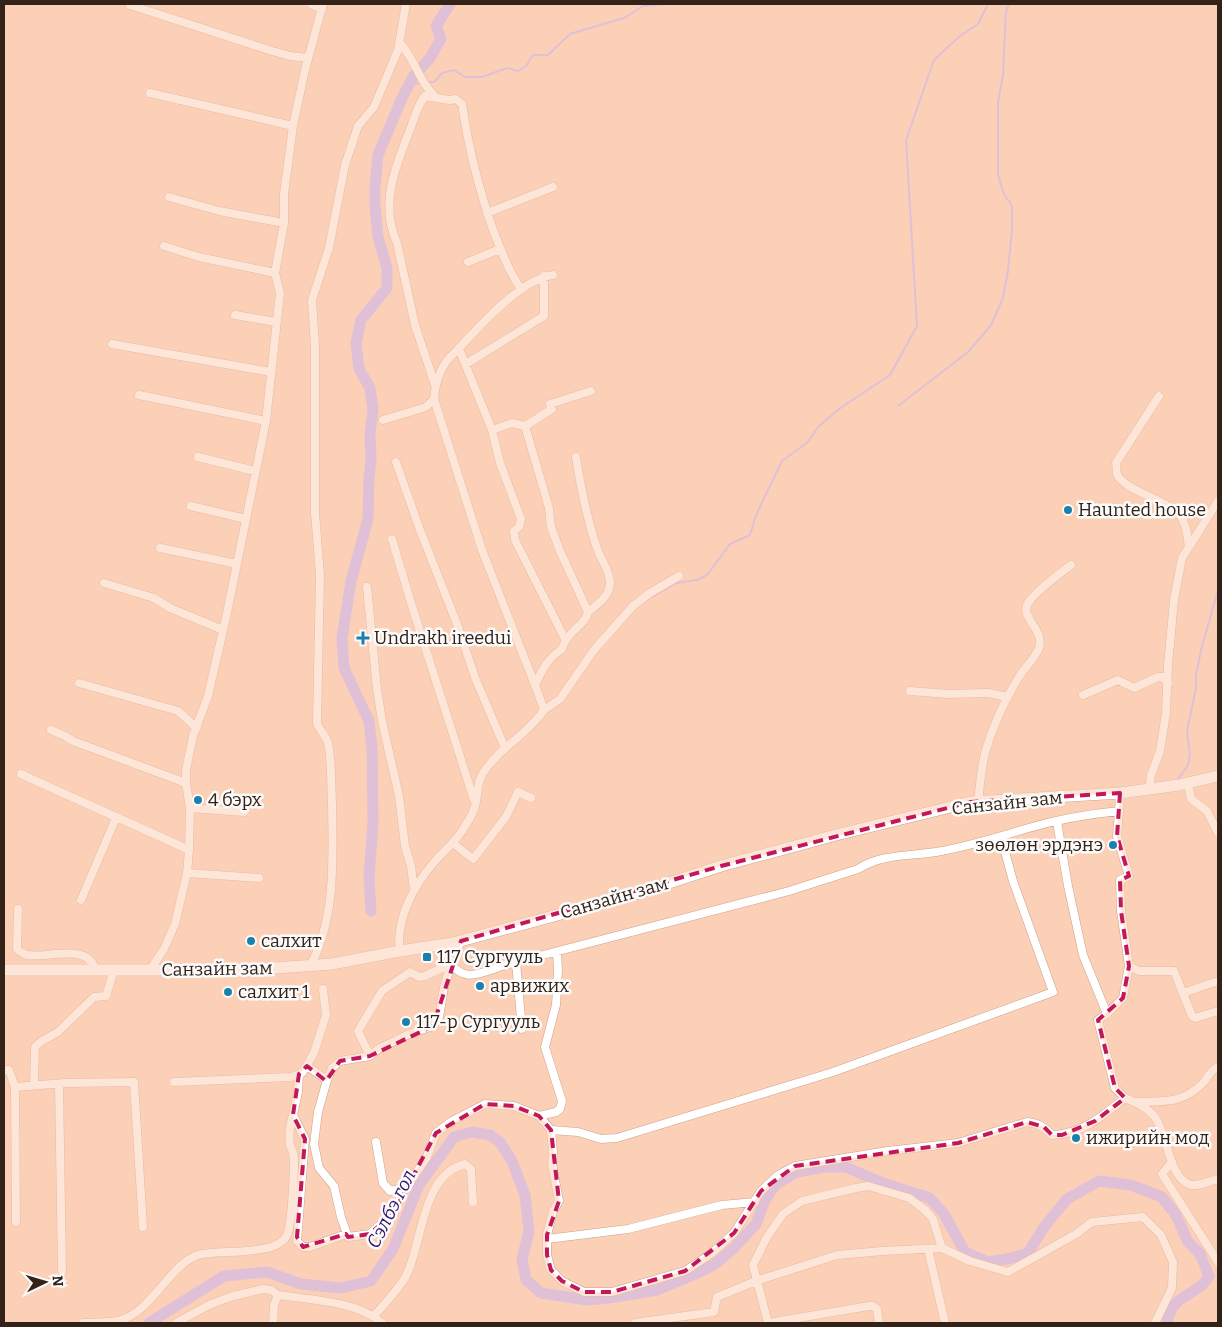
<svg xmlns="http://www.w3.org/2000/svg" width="1222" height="1327" viewBox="0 0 1222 1327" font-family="Bitter,serif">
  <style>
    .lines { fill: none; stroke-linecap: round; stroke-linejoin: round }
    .stream { stroke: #bdadfd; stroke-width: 2 }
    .river { stroke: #bdadfd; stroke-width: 11 }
    .street-casing { stroke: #cba289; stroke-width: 9 }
    .secondary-casing { stroke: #cba289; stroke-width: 12 }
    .street { stroke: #fff; stroke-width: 8 }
    .secondary { stroke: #fff; stroke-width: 11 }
    .marked { fill: none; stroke: #c2185b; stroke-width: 4; stroke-dasharray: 10 6; stroke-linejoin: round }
    .poi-dot { fill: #1b80ab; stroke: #fbfbfb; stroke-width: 2 }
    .labels { text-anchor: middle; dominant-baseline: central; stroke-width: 5; stroke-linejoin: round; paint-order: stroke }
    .poi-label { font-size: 18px; fill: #322218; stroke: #fbfbfb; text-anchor: start }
    .street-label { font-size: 18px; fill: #322218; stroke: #fbfbfb }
    .water-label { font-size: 19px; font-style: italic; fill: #381872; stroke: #fbfbfb }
  </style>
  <rect width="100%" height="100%" fill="#fcd0b7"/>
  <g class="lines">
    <path class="stream" d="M427,82H434L442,73L454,70L465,77H482L507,68L518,71L526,66L533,55H548L570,34L624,18L643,6L667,4
      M410,84L422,83
      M898,406L968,352L991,325L1003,298L1008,271L1012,230V206L1004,194L998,175V102L1003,75L1006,11L1009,4
      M645,601L676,583L697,580L707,575L730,544L750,535L756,515L782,461L808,442L818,427L839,409L890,375L917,326L906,140L934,60L961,35L978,24L988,4
      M1176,782L1188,765L1190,755L1187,731L1196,688V675L1201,650L1218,590"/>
    <path class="river" d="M371,911L369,877L373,823L372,748L369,721L344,668L342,638L351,581L368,519L369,478L371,460L370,433L373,410L370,388L359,369L356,343L361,320L387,288V268L378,237L375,206V187L378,155L402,98L413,77L430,58L441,39L436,26L450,4
      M149,1323L224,1276L267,1272L301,1284L341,1288L371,1281L393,1249L419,1185L454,1137L472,1132L490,1135L500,1142L512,1161L525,1195L529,1231L522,1259L526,1280L541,1293L587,1300L609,1298L657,1290L698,1273L715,1264L734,1248L756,1224L765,1200L776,1184L797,1172L825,1167H846L880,1182L930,1198L944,1214L965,1252L988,1262L1012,1258L1028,1253L1044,1227L1067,1199L1099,1181L1131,1185L1162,1197L1176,1215L1188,1242L1200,1254L1209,1276C1198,1297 1172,1292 1167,1323"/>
    <defs>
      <path id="street" d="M311,4L322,9
        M130,5L272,51L290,56L308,58
        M400,43C415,59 420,84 436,97
        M150,93L293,126
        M169,197L219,211L284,223
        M487,213L553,187
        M164,246L199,257L275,273
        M468,262L500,249
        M235,315L276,322
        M112,344L271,372
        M459,349L492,430L500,463L521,519L519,527L514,531L515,540L565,639
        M466,364L544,316V276
        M435,385L415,325L397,243C379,204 396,165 411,127C415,117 418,104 425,96L449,100L456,99L462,104C468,146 478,186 492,227C500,248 508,270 521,289
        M139,395L266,421
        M1159,396L1116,463C1117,466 1116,471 1117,474C1122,489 1166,500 1179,514C1187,524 1187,536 1189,547
        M383,420L426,407L434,399
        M525,426L552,409L550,404L591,391
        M492,430L512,423L525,426L549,508L551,527L560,551L588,612
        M198,457L255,471
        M396,462L420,530L457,624L476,680L505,748
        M191,506L246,519
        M392,539L412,606L474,800
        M160,548L237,564
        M104,583L154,598L170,608L223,630
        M367,587L377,689L382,721L399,796L405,846L411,866L414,890
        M79,683L178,711L197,728
        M535,685C542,670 548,658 562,649C567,631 586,625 588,612C597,605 610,596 610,583C610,571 602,561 598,551C587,520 581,489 576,457
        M910,691L948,694L988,693L1008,697
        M1083,695L1118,680L1134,688L1158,677H1162L1168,683
        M544,710L560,699L594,650L633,606L650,593L679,576
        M51,730L65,736L73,741L186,783
        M21,774C77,800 133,824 189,850
        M1188,783L1191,799L1207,811L1218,833
        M1149,790L1151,775L1160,751L1166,713L1168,665L1174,600L1182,558L1218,501
        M978,802C980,786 981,769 985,753C992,728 1004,702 1017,680C1023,669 1035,659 1039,648C1045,629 1019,617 1028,603C1036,591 1059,574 1071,565
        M190,808L244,812
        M1057,822L1068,886L1083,955L1107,1014
        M453,843L473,859L506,817L518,792L531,798
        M187,873L259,878
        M81,900L116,818
        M18,909L17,949C19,951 23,954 27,955C45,959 90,942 95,970
        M461,941L451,964L444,987L439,1017L433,1026L409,1034L378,1049L370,1056L340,1061L332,1068L327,1080L318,1112L314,1144L319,1168L334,1186L341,1217L348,1237L370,1234L394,1212L403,1192L427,1157L436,1133L452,1121L485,1104L514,1106L539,1116L551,1130L553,1151L552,1164L559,1201L553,1211L547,1235V1255L551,1270L562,1281L584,1292H612L685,1271L712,1253L734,1233L761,1191L778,1175L795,1166L888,1151L958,1143L1027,1122C1038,1123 1044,1127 1052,1135C1081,1135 1104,1115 1125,1098L1115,1088L1098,1020L1107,1014L1123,998L1129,966L1121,911L1120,880L1129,876L1117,836L1119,811
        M400,951C395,919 415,884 435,861C445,850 458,840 465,826C469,820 475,810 476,802C478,792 477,782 483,773C499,748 528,734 544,710L535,685L482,550L434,399C435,386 438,373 446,362C449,357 455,353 459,348C481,325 521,279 553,275
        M516,962L789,891L858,869C880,854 911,856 936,852C966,847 996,838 1025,829C1055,820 1088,814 1119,811L1120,793
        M310,966C336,920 333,856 332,804C331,785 332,762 328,743C326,735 319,730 317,723L320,575L315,513V346L312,300L329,248L345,165L358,126L374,107L398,50L406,4
        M1129,966L1139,971H1174L1192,1016L1195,1018L1218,1011
        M150,970L164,949L175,924L187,873L189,850L190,808L186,783V770L193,736L208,696L227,613L266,421L280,293L275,273L284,223V194L293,126L305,70L323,4
        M1183,993L1218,981
        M370,1056L358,1031L382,991L410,972L419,977L425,976L451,964C465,981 476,974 494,969C501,966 509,964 516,962L522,1029
        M307,1066L327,1080
        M4,1070H9L15,1087L65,1083L134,1082L143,1227
        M299,1074L298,1092L293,1115L305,1139L297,1241L303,1247H310L346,1234
        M174,1082L291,1077L302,1073L314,1053L326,1015L323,989
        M59,1084L62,1271
        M34,1085L35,1047L42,1041L58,1032L94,997L106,996L114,970
        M15,1087L16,1222
        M1125,1098C1135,1102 1147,1107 1154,1116C1168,1133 1168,1180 1192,1185C1200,1186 1210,1181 1218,1179
        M1138,1102C1163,1101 1182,1104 1202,1084C1208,1078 1210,1070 1218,1067
        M539,1116L556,1112L560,1109L562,1101L545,1047L556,1005L558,970L557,952
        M551,1130L578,1132L601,1139L617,1138L833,1072L1053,992L1013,881L1001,837
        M376,1142L383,1183L390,1191L405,1188
        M1172,1162L1162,1174L1218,1262
        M547,1239L628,1229L722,1205L755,1202
        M928,1249L945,1323
        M374,1316C384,1304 399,1289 406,1276C423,1243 421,1175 465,1164L471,1169L473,1202
        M83,1323C96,1322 112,1324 124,1319C154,1307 171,1264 198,1255C219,1249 278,1257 287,1235C292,1225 294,1172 294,1160C294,1154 292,1150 290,1145C288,1134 290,1125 293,1115
        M176,1323L209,1305L230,1297L263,1289L271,1290L278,1295
        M273,1323L274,1305L278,1295C311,1300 357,1301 382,1323
        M635,1323L714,1312L717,1297L756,1281L837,1255L883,1251L942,1248L970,1261L1008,1272L1076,1234L1092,1222L1143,1217L1161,1235L1173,1262L1172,1288L1155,1323
        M768,1323L753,1265L767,1237L783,1214L802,1201L856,1188L868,1186L909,1198L925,1210L933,1219L942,1248
        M768,1323L869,1306H873L877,1309L879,1323"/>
      <path id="secondary" d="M4,970H245L332,964L400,951L453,943L635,894L721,866L836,835L971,802L1120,793L1179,785L1218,776"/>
    </defs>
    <use href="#street" class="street-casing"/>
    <use href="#secondary" class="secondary-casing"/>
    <use href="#street" class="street"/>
    <use href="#secondary" class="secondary"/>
  </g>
  <path d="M0 0H1222V1327H0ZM1120,793L1117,836L1129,876L1120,880L1121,911L1129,966L1123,998L1098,1020L1115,1088L1125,1098L1095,1121L1062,1135H1052L1044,1127L1027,1122L958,1143L795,1166L761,1191L734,1233L685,1271L612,1292H584L562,1281L551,1270L547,1255V1235L559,1201L551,1130L539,1116L514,1106L485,1104L436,1133L394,1212L370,1234L348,1237L346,1234L303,1247L297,1237L305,1139L293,1115L299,1074L307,1066L326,1081L340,1061L370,1056L433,1026L461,941L721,866L971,802Z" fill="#fcd0b7" fill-opacity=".55" fill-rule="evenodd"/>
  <path class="marked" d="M1120,793L1117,836L1129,876L1120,880L1121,911L1129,966L1123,998L1098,1020L1115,1088L1125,1098L1095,1121L1062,1135H1052L1044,1127L1027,1122L958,1143L795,1166L761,1191L734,1233L685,1271L612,1292H584L562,1281L551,1270L547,1255V1235L559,1201L551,1130L539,1116L514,1106L485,1104L436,1133L394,1212L370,1234L348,1237L346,1234L303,1247L297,1237L305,1139L293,1115L299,1074L307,1066L326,1081L340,1061L370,1056L433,1026L461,941L721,866L971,802Z"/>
  <g class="poi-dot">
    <circle cx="1068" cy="510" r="5"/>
    <path d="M360.5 630.5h5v5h5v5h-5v5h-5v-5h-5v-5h5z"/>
    <circle cx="198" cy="800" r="5"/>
    <circle cx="1113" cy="845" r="5"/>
    <circle cx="251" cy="941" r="5"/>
    <rect x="422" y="952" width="10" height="10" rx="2.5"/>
    <circle cx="480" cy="986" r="5"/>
    <circle cx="228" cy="992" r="5"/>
    <circle cx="406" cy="1022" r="5"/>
    <circle cx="1076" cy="1138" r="5"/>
  </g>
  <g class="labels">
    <g class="poi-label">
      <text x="1078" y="510">Haunted house</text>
      <text x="374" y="638">Undrakh ireedui</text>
      <text x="208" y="800">4 бэрх</text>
      <text x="1103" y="845" text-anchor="end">зөөлөн эрдэнэ</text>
      <text x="261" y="941">салхит</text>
      <text x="437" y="957">117 Сургууль</text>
      <text x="490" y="986">арвижих</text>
      <text x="238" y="992">салхит 1</text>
      <text x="416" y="1022">117-р Сургууль</text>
      <text x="1086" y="1138">ижирийн мод</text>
    </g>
    <g class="street-label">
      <text transform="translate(1007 803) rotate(-6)">Санзайн зам</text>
      <text transform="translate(614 898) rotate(-16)">Санзайн зам</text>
      <text transform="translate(217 969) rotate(-1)">Санзайн зам</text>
    </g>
    <g class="water-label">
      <text transform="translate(391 1209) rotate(-63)">Сэлбэ гол</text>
    </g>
  </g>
  <rect width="1222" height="1327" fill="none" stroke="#322218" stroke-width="10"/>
  <g transform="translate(45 1282) rotate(85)" stroke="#fbfbfb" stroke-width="4" paint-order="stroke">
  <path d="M0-4L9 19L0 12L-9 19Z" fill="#322218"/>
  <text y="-8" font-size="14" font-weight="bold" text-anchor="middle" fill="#322218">N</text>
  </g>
</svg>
